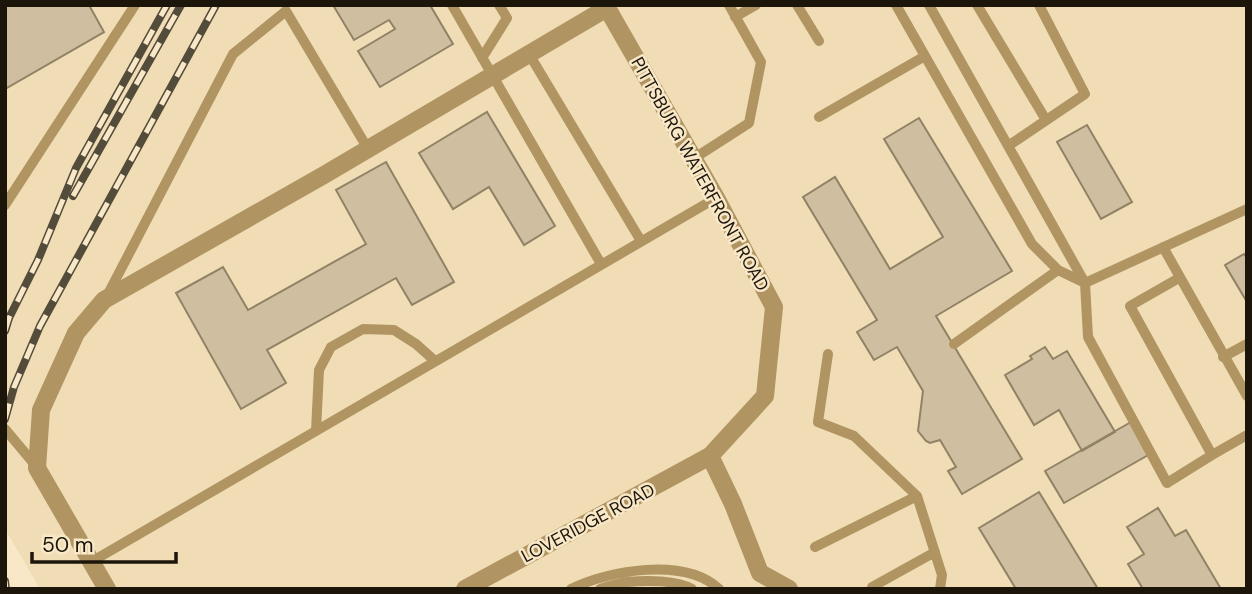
<svg xmlns="http://www.w3.org/2000/svg" width="1252" height="594" viewBox="0 0 1252 594" font-family="'DM Sans',sans-serif">
  <style>
    .built { fill: #f0dcb5 }
    .building { fill: #cfbfa0; stroke: #918265; stroke-width: 2 }
    .lines { fill: none; stroke-linecap: round; stroke-linejoin: round }
    .service { stroke: #b09562; stroke-width: 10 }
    .minor { stroke: #b09562; stroke-width: 18 }
    .tertiary { stroke: #b09562; stroke-width: 18 }
    .rail-casing { stroke: #544c3b; stroke-width: 8 }
    .rail { stroke: #f9e8c8; stroke-width: 5; stroke-dasharray: 16; stroke-linecap: butt }
    .labels { text-anchor: middle; dominant-baseline: central; stroke-width: 5; stroke-linejoin: round; paint-order: stroke }
    .street-label { font-size: 18px; fill: #1c160a; stroke: #f9e8c8 }
  </style>
  <rect width="100%" height="100%" fill="#f9e8c8"/>
  <path class="built" d="M5,5H1247V589H40L5,529Z"/>
  <path class="building" d="M5,5H89L104,32L5,89Z
    M333,5H430L453,44L380,87L358,51L395,29L389,20L354,40Z
    M487,112L555,226L524,245L489,187L453,209L419,153Z
    M919,118L1012,271L936,316L1022,459L962,494L948,471L956,467L940,440L930,443L926,441L918,431L923,391L897,347L874,360L857,332L877,320L803,197L835,177L890,269L943,237L884,139Z
    M1087,125L1132,202L1101,219L1057,142Z
    M386,162L454,282L412,305L396,278L267,350L286,383L241,409L176,293L223,267L248,310L366,244L336,190Z
    M1244,254L1247,258V302L1225,265Z
    M1045,347L1053,359L1067,351L1115,432L1082,451L1059,410L1034,425L1005,375L1032,359L1030,356Z
    M1131,422L1150,454L1064,503L1045,471Z
    M1039,492L1098,589H1016L979,528Z
    M1158,508L1175,536L1186,530L1221,589H1143L1128,564L1144,554L1127,527Z"/>
  <g class="lines">
    <path class="service" d="M452,5L601,264
      M797,5L819,41
      M896,5L1032,244L1058,270L1085,283L1247,209
      M929,5L1085,283L1088,337L1167,483L1212,455
      M977,5L1046,120
      M735,17L756,5
      M529,54L641,241
      M482,58L507,18L499,5
      M819,117L925,56
      M1008,146L1085,94L1039,5
      M693,159L749,123L761,62L729,5
      M5,205L135,5
      M1163,247L1247,396
      M1179,278L1130,306L1212,455L1247,435
      M108,294L233,54L286,11L368,149
      M954,344L1058,270
      M828,354L818,422L854,436L917,496L942,575L940,589
      M1223,357L1247,344
      M5,429L36,466
      M316,431L319,370L331,347L363,329L394,330L416,344L435,361
      M815,547L917,496
      M91,562L716,198
      M872,587L935,552
      M571,589C609,570 685,557 719,589
      M600,589C609,586 619,583 628,582C645,580 678,580 692,589"/>
    <path class="minor" d="M107,589L37,468L41,410L76,333L104,300L324,175L607,8L716,198L774,307L765,396L710,456L733,504L760,573L789,589"/>
    <path class="tertiary" d="M465,589L710,456"/>
    <defs>
      <path id="rail" d="M73,196L181,5
        M5,331L9,318L38,260L76,168L167,5
        M5,419L14,387L40,326L216,5
        M5,581L6,589"/>
    </defs>
    <use href="#rail" class="rail-casing"/>
    <use href="#rail" class="rail"/>
  </g>
  <g class="labels">
    <g class="street-label">
      <text transform="translate(700 174) rotate(61)">PITTSBURG WATERFRONT ROAD</text>
      <text transform="translate(588 523) rotate(-28)">LOVERIDGE ROAD</text>
    </g>
  </g>
  <rect width="1252" height="594" fill="none" stroke="#1c160a" stroke-width="14"/>
  <path d="M32 552v10h144v-10" fill="none" stroke="#1c160a" stroke-width="3.5"/>
  <text x="42" y="552" font-size="21" fill="#1c160a" stroke="#f9e8c8" stroke-width="5" paint-order="stroke">50 m</text>
</svg>
